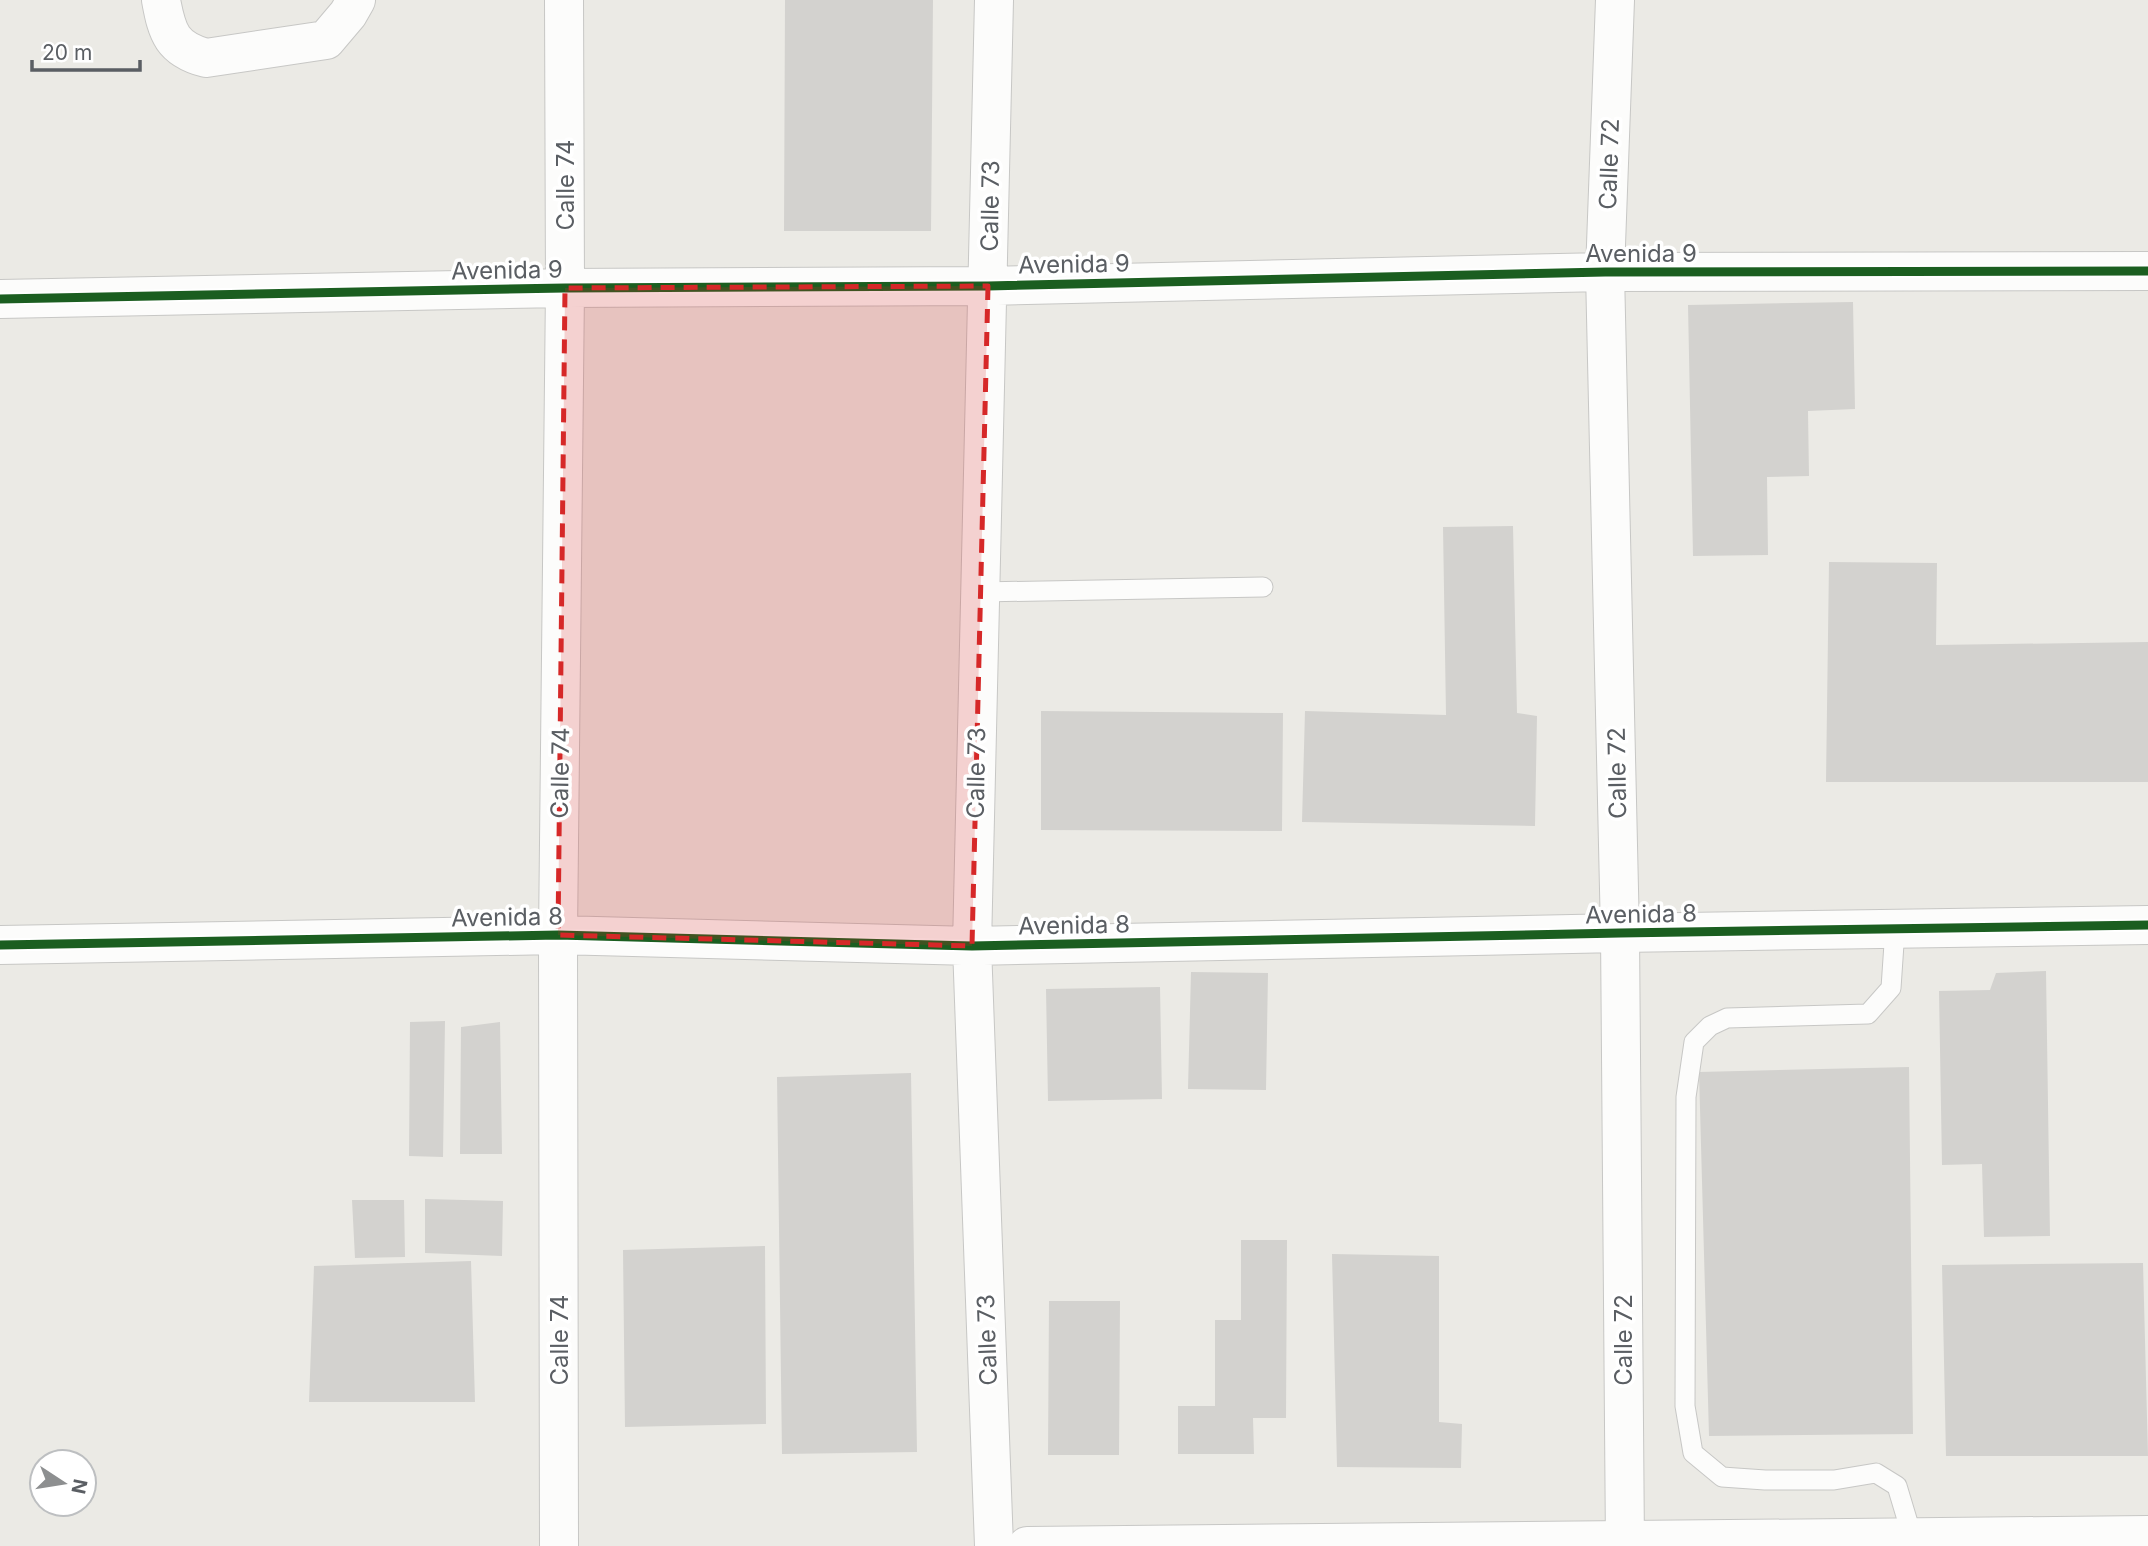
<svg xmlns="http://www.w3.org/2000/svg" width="2148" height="1546" viewBox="0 0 2148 1546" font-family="Inter,sans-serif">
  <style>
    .building { fill: #d3d2cf }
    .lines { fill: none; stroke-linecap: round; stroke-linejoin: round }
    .service-casing { stroke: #c7c7c5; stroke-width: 21 }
    .minor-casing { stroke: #c7c7c5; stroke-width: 40 }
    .tertiary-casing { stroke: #c7c7c5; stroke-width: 40 }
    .service { stroke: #fcfcfb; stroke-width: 19 }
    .minor { stroke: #fcfcfb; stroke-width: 38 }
    .tertiary { stroke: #fcfcfb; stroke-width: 38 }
    .cycleway-casing { stroke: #fff; stroke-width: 13 }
    .cycleway { stroke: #1b5e20; stroke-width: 9 }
    .marked { fill: #d62828; fill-opacity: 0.2; stroke: #d62828; stroke-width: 5; stroke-dasharray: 14 9; stroke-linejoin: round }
    .labels { text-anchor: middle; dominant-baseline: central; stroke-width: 7; stroke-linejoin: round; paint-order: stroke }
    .street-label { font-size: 24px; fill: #5a5e63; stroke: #fff }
  </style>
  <rect width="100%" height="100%" fill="#ebeae5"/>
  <path class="building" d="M785,0H933L931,231H784Z
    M1853,302L1855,409L1808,411L1809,476L1767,477L1768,555L1693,556L1688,305Z
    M1513,526L1517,713L1537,716L1535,826L1302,822L1305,711L1446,715L1443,527Z
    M1829,562L1937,563L1936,645L2148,642V782H1826Z
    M1041,711L1283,713L1282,831L1041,830Z
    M2046,971L2050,1236L1984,1237L1982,1164L1942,1165L1939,991L1990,990L1996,973Z
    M1191,972L1268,973L1266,1090L1188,1089Z
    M1160,987L1162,1099L1048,1101L1046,989Z
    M445,1021L443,1157L409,1156L410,1022Z
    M500,1022L502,1154H460L461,1027Z
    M1909,1067L1913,1434L1709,1436L1699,1072Z
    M911,1073L917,1452L782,1454L777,1077Z
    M425,1199L503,1201L502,1256L425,1253Z
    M352,1200H404L405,1257L355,1258Z
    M1241,1240H1287L1286,1418H1253L1254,1454H1178V1406H1215V1320H1241Z
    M765,1246L766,1424L625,1427L623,1250Z
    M1332,1254L1439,1256V1422L1462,1424L1461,1468L1337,1467Z
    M471,1261L475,1402H309L314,1266Z
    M2143,1263L2148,1456H1946L1942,1265Z
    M1049,1301H1120L1119,1455H1048Z"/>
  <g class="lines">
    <defs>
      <path id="service" d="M981,592L1263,587
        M1895,929L1891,988L1868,1014L1727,1018L1710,1026L1694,1042L1686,1097L1685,1406L1693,1453L1722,1477L1765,1480H1834L1876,1473L1897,1486L1912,1536"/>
      <path id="minor" d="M161,0C167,33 172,49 206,58L326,40L348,14L356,0
        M1615,0L1605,272L1620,933L1625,1546
        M0,299L565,288L988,286L1605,272L2148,271
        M0,945L558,935L972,946L1620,933L2148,925
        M559,1546L558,935L565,288L564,0
        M994,1546L972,946L994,0"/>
      <path id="tertiary" d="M1027,1546L2148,1535"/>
    </defs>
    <use href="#service" class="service-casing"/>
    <use href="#minor" class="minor-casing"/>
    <use href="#tertiary" class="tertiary-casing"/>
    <use href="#service" class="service"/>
    <use href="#minor" class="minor"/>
    <use href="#tertiary" class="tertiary"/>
    <defs>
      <path id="cycleway" d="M0,299L565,288L988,286L1605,272L2148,271
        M0,945L558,935L972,946L1620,933L2148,925"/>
    </defs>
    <use href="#cycleway" class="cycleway-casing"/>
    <use href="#cycleway" class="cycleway"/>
  </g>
  <path class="marked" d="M988,286L972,946L558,935L565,288Z"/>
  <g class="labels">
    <g class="street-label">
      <text transform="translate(1609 164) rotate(-88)">Calle 72</text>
      <text transform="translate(565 185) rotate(-90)">Calle 74</text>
      <text transform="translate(990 206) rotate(-89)">Calle 73</text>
      <text x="1641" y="253">Avenida 9</text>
      <text transform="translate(1074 264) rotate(-1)">Avenida 9</text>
      <text transform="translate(507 270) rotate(-1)">Avenida 9</text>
      <text transform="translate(560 773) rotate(-89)">Calle 74</text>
      <text transform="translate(976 773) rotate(-89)">Calle 73</text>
      <text transform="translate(1617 773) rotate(-91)">Calle 72</text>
      <text transform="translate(1641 914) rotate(-1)">Avenida 8</text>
      <text transform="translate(507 917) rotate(-1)">Avenida 8</text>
      <text transform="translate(1074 925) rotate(-1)">Avenida 8</text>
      <text transform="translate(559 1340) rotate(-90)">Calle 74</text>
      <text transform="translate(987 1340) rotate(-92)">Calle 73</text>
      <text transform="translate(1623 1340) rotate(-90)">Calle 72</text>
    </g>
  </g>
  <g transform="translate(63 1483) rotate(102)"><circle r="33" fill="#ffffff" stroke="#bdbfc1" stroke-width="2"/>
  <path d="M0-5L12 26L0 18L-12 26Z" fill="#8d8f90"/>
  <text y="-10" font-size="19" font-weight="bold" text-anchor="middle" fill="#5a5e63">N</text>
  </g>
  <path d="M32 60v10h108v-10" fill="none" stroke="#5a5e63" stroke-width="3.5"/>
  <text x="42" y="60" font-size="21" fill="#5a5e63" stroke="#ffffff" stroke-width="5" paint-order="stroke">20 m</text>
</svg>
